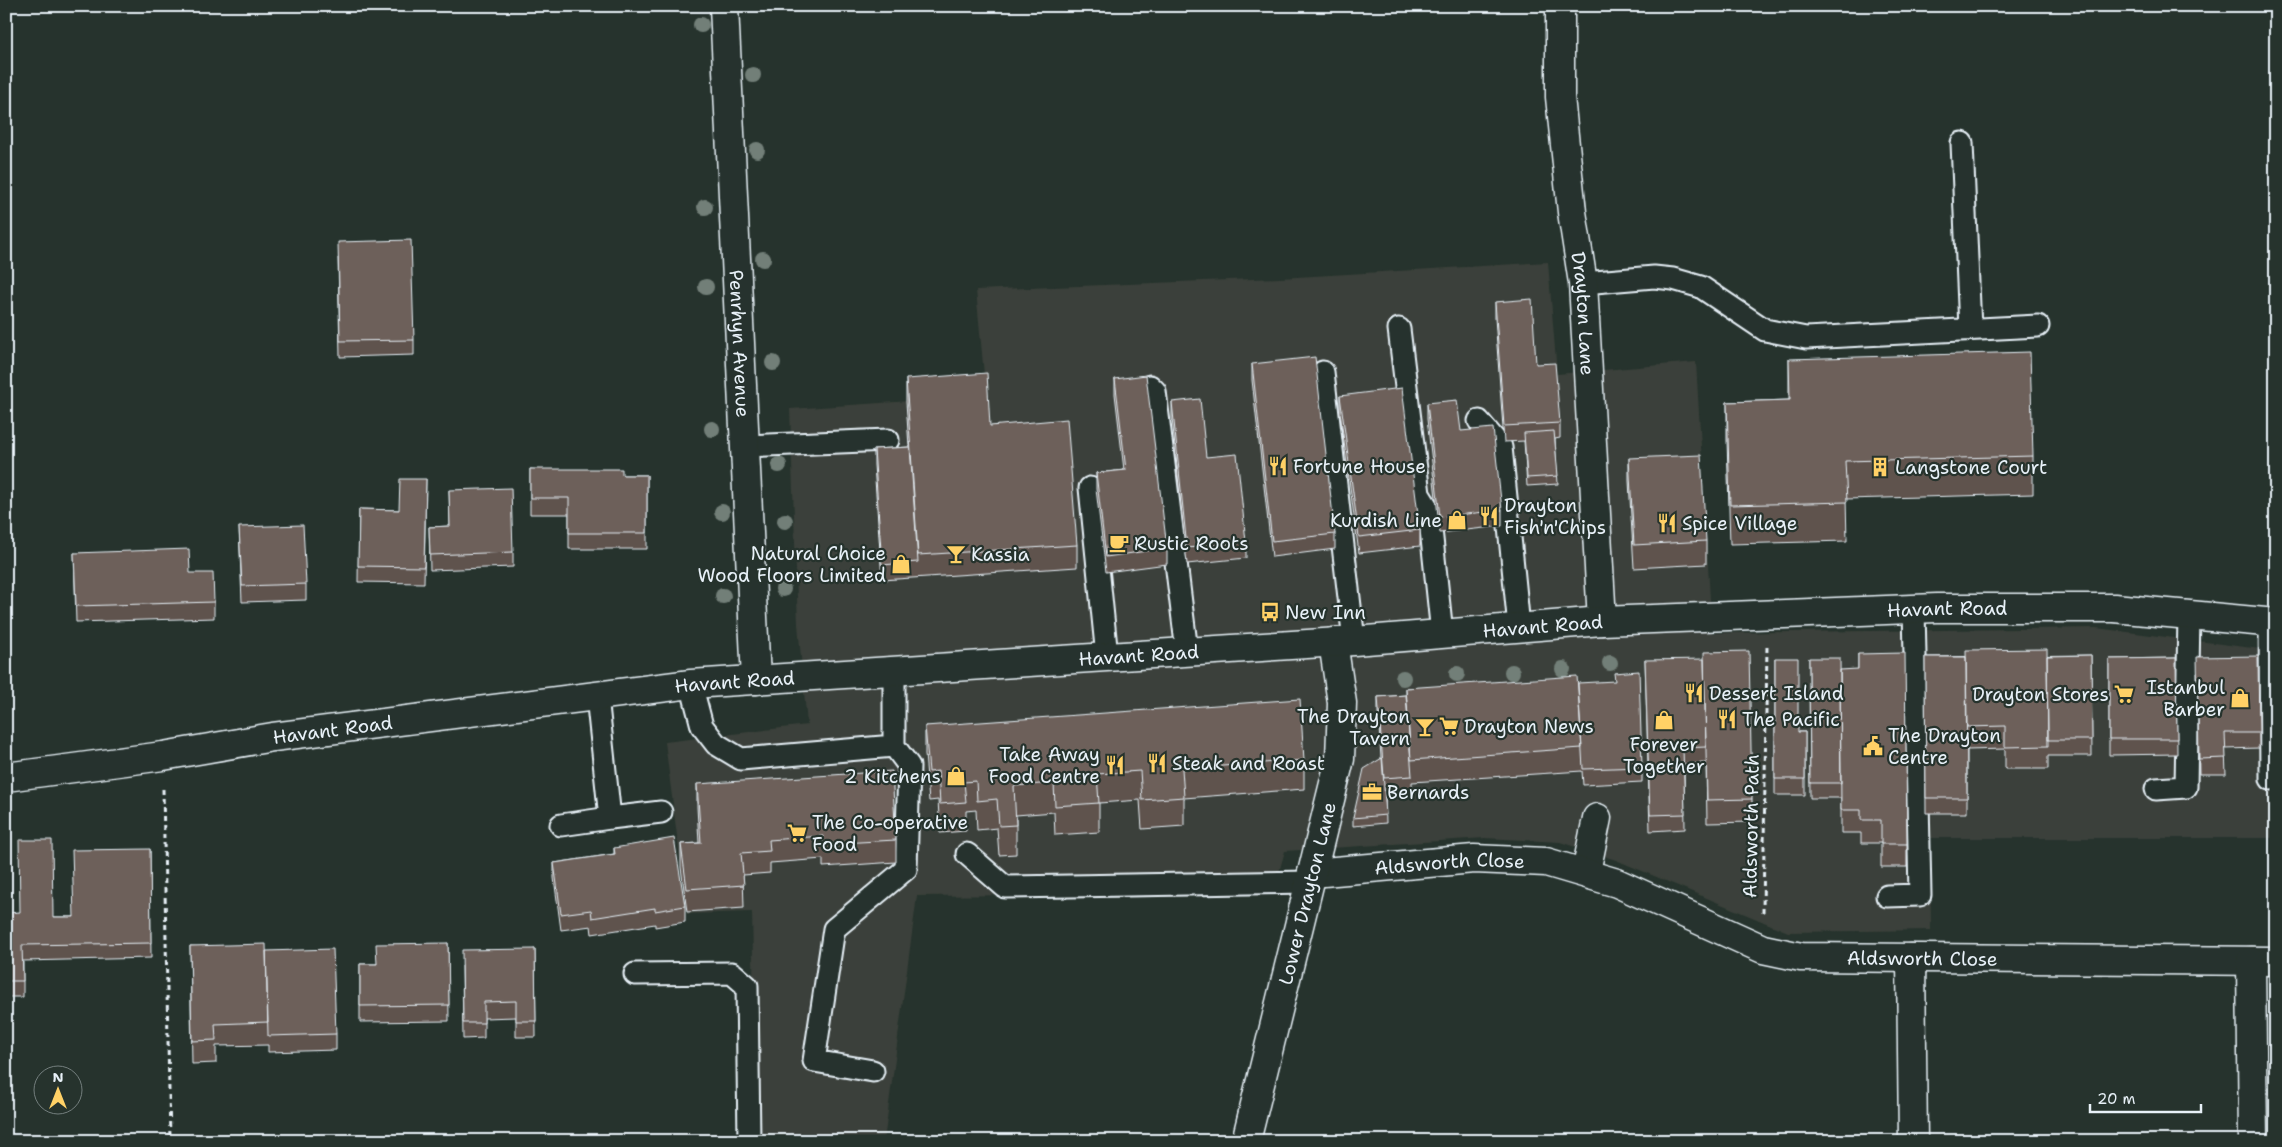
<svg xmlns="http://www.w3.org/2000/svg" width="2282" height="1147" viewBox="0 0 2282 1147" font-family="'Shantell Sans',sans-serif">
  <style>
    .built { fill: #3b413a }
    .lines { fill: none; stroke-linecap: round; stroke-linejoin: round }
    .lane-casing { stroke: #e8f1f8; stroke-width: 25 }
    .street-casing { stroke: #e8f1f8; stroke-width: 31 }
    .secondary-casing { stroke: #e8f1f8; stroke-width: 31 }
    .path { stroke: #e8f1f8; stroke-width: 3; stroke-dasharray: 5 4; stroke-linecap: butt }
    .lane { stroke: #26332d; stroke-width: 21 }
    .street { stroke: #26332d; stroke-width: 28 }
    .secondary { stroke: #26332d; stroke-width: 28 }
    .tree { fill: #727f78 }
    .wall { fill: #5e534d; stroke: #e8f1f8 }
    .building { fill: #6d615a; stroke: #e8f1f8 }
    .labels { text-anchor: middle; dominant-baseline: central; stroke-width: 4.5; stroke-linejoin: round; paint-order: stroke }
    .street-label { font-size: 19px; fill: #e8f1f8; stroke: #26332d }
    .poi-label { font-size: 19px; fill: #e8f1f8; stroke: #26332d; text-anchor: start }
  </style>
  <rect width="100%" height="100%" fill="#26332d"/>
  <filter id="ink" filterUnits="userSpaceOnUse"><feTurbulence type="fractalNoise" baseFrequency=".02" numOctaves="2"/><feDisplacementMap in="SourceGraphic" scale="10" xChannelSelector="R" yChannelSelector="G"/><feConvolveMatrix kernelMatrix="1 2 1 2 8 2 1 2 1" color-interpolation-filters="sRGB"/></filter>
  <g filter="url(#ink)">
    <path class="built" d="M1548,262L1557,374L1696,362L1712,633L2096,628L2276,651V838H1930L1931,930L1788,932L1616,860L1560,842L1485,838L1285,851L1273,893L917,896L884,1141H757L752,912L687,914L665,742L807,725L798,624L790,409L986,396L976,290L1280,278Z"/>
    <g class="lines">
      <defs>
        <path id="lane" d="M1962,143L1970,329
          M1583,283L1654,277L1673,279L1701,287L1765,330L1806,338L2038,326
          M1399,329L1419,494L1429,510L1442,634
          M1323,372L1354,641
          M1150,386L1155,391L1187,652
          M1479,421L1501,447L1519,627
          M745,446L888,440
          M1090,488L1107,657
          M2270,622L2271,779
          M691,684L702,726L716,744L741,759L894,746V671
          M2156,789L2186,787L2189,614
          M610,818L661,812
          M561,825L610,818L597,696
          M967,854L1005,887L1310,882
          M1887,896L1920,895L1914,608
          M635,974L732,973L747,986L749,1141
          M873,1071L814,1061L834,929L906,869L909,766L894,746"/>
        <g id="street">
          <path id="s1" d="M724,6L756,680"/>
          <path id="s2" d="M1560,6V97L1572,212L1583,283L1602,621"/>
          <path d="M1586,872L1597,818"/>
          <path id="s3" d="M1312,873L1474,859L1546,862L1617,883L1763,949L1801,957L2276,961"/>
          <path d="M1911,958L1913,1141"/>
          <path d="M2251,961L2253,1141"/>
          <path id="s4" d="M1246,1141L1340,759L1342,703L1333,642"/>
        </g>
        <g id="secondary">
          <path id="s5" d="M6,777L163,756L273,737L691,684L1354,641L1602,621L1937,608H2114L2276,623"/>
        </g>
      </defs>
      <use href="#lane" class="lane-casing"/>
      <use href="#street" class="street-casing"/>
      <use href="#secondary" class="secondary-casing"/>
      <path class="path" d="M163,789L170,1141
        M1763,913L1767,646"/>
      <use href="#lane" class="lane"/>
      <use href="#street" class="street"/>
      <use href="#secondary" class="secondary"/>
    </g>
    <g class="tree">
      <circle cx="701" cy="25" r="8"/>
      <circle cx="753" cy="75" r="8"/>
      <circle cx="757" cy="150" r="8"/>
      <circle cx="705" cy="207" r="8"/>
      <circle cx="763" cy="259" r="8"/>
      <circle cx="706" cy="287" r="8"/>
      <circle cx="773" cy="363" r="8"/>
      <circle cx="712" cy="429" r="8"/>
      <circle cx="779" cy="465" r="8"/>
      <circle cx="722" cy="512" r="8"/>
      <circle cx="785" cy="521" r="8"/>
      <circle cx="783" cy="589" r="8"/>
      <circle cx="723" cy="596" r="8"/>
      <circle cx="1610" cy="663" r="8"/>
      <circle cx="1563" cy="669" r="8"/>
      <circle cx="1512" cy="672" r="8"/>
      <circle cx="1457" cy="674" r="8"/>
      <circle cx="1403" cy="678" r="8"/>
    </g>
    <path class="wall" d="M338,258L414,340V355L340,357Z
      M1495,302L1536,364L1560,423V438L1555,439L1558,484L1527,486L1524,441L1504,442L1495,318Z
      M1789,359L2033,456V494L1846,499L1847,541L1730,544L1727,440V402L1789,400Z
      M1252,364L1335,534V549L1272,557L1252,380Z
      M906,379L990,426L1077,545V567L882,580L874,465V449L909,447L906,402Z
      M1115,379L1167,548V564L1106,572L1096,489V473L1124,470L1115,394Z
      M1340,396L1420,530V546L1359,553L1340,412Z
      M1172,402L1206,457L1246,542V558L1187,564L1172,418Z
      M1427,403L1461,431L1502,510V526L1440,533L1427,419Z
      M1629,458L1706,541V564L1634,568L1629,481Z
      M530,469L622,475H647V549H569V514H530Z
      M426,479L424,583L358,582L359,509L399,510Z
      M449,490L513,552V567L430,570L429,527L450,526Z
      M239,527L306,584V600L242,602Z
      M74,553L190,573L214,602V618L76,622Z
      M1858,654L1907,844V867H1881V843H1861V833H1841V798H1810L1809,658L1840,688L1858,669Z
      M2091,655L2092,756H2048V769H2005V749L1967,750V740V813H1926L1925,657Z
      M2258,656L2259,748L2225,749L2226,774H2199L2197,673Z
      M1775,658L1798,732H1805V795H1775Z
      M2176,658L2177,754L2109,755V659Z
      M1645,660L1752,799V822L1707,823L1706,763L1684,764L1685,829L1650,831Z
      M1578,683L1642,767V782L1583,785L1582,771L1412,782V792L1385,793L1386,823L1353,826V818L1381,758L1378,712V697L1406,695V688Z
      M925,726L1304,760V789L1184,798V826L1142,829L1140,800L1099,803V832L1055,835L1054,812L1016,815V854L999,855L997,828L977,830L976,810L966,811V831L940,833L938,800L929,801L925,754Z
      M697,784L896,840V862L823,867V859L770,863V873L743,875L744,908L687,912L681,867V844L699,843L697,807Z
      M614,848L685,906V922L655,927V924L592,934L591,926L561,930L554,878V863L614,854Z
      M150,849L151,958L23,961V997H6V913L53,917H73Z
      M448,943L449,1021L360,1022V964H376Z
      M190,946L266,951L336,1034V1050L268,1052V1045L216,1046V1063L192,1064Z
      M535,949L536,1037H516V1017L484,1018V1038L463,1039L462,966Z"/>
    <path class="building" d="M411,240L414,340L340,341L338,242Z
      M1532,299L1536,364L1555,363L1560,423L1504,426L1495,302Z
      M2030,352L2033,456L1845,461L1847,502L1730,505L1727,402L1790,400L1789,359Z
      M1315,357L1335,534L1272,541L1252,364Z
      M987,373L990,426L1067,419L1077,545L918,555L906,379Z
      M1146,375L1167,548L1106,557L1096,473L1126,470L1115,379Z
      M1402,388L1420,530L1359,537L1340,396Z
      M1200,399L1206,457L1237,454L1246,542L1187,548L1172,402Z
      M1457,400L1461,431L1493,428L1502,510L1440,517L1427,403Z
      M1554,431L1558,476L1527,478L1524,433Z
      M910,447L918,562L882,565L874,449Z
      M1701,455L1706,541L1634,545L1629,458Z
      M530,469H622V475H647V533H569V498H530Z
      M400,479H426L424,567L358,566L359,509L399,510Z
      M511,488L513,552L430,555L429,527L450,526L449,490Z
      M303,525L306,584L242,586L239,527Z
      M189,549L190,573H213L214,602L76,606L74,553Z
      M2047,649L2048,746L2005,747V726L1967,727L1966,650Z
      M1749,651L1752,799L1707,800L1704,652Z
      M1905,653L1907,844H1881V820H1861V810H1841L1840,670L1858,669V654Z
      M2091,655L2092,740H2048L2047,656Z
      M2258,656L2259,733H2225L2226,758L2199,759L2197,657Z
      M1925,657H1966L1967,798H1926Z
      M1775,658H1798V732H1805V779H1775Z
      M1809,658H1840L1841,783H1810Z
      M2176,658L2177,739H2109V659Z
      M1704,659L1706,747L1683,748L1685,814L1650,815L1645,660Z
      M1639,671L1642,767L1583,769L1578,683L1615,681L1614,673Z
      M1577,676L1582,748L1411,760L1406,688Z
      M1406,695L1412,776L1384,778L1378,697Z
      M1300,699L1304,760L1182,769L1184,797L1142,800L1140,771L1097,774L1099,803L1055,806L1054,783L1014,786L1016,825L999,826L997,799L977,801L976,781L964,782L966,802L940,804L938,771L929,772L925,726Z
      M1382,758L1386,815L1353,818L1364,769Z
      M892,771L896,840L823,844V836L769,840L770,851L741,853L744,885L687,889L681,844L701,843L697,784Z
      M674,838L685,906L655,911V908L592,918L591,910L561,914L554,863L615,854L614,848Z
      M19,840H52L53,917H74L72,850L150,849L151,943L22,945L23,981H6V913L20,912Z
      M448,943L449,1005L360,1006V964H377L376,944Z
      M266,944L268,1022L215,1024L216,1040L192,1041L190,946Z
      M333,949L336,1034L268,1036L266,951Z
      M535,949L536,1021H516V1001L484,1002V1023H463L462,950Z"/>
  </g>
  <defs>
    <symbol id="restaurant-bare" viewBox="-9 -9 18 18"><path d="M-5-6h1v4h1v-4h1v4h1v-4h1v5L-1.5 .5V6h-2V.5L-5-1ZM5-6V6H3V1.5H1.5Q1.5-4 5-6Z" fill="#ffd166" stroke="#26332d" stroke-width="2.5" paint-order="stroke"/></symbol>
    <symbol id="building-bare" viewBox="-9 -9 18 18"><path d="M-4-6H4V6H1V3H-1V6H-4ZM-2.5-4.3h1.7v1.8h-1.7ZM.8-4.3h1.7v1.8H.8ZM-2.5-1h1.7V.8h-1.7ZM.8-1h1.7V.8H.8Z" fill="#ffd166" stroke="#26332d" stroke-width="2.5" paint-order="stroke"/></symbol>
    <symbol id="shop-bare" viewBox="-9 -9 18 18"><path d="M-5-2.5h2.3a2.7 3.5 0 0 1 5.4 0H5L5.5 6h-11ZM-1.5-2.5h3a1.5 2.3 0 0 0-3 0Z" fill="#ffd166" stroke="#26332d" stroke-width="2.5" paint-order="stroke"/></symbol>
    <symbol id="cafe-bare" viewBox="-9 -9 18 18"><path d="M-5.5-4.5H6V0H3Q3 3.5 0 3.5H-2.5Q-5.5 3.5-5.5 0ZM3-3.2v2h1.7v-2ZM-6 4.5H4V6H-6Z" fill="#ffd166" stroke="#26332d" stroke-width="2.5" paint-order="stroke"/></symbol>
    <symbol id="bar-bare" viewBox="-9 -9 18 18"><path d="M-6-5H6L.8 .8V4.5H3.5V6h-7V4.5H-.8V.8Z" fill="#ffd166" stroke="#26332d" stroke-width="2.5" paint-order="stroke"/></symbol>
    <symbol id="bus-bare" viewBox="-9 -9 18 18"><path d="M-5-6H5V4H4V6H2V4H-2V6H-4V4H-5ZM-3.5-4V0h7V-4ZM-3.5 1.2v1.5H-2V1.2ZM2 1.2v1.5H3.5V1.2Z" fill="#ffd166" stroke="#26332d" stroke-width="2.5" paint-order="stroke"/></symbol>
    <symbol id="supermarket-bare" viewBox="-9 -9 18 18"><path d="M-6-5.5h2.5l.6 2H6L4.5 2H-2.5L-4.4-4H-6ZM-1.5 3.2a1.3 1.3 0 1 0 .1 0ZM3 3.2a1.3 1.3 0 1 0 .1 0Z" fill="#ffd166" stroke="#26332d" stroke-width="2.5" paint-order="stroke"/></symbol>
    <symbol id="civic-bare" viewBox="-9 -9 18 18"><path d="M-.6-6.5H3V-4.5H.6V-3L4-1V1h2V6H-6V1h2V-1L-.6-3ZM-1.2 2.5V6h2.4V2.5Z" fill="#ffd166" stroke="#26332d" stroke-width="2.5" paint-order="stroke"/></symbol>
    <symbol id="office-bare" viewBox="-9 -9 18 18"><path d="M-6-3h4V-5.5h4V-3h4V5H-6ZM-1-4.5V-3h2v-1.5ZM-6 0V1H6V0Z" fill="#ffd166" stroke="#26332d" stroke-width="2.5" paint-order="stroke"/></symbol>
  </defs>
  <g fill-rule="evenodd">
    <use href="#restaurant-bare" x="1264" y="452" width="28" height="28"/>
    <use href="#building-bare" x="1866" y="453" width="28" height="28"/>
    <use href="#restaurant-bare" x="1475" y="502" width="28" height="28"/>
    <use href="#shop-bare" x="1443" y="506" width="28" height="28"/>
    <use href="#restaurant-bare" x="1653" y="509" width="28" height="28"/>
    <use href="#cafe-bare" x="1105" y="529" width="28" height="28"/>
    <use href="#bar-bare" x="942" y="540" width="28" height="28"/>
    <use href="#shop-bare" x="887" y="550" width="28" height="28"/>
    <use href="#bus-bare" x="1256" y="598" width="28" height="28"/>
    <use href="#restaurant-bare" x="1680" y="679" width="28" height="28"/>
    <use href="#supermarket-bare" x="2110" y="680" width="28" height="28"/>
    <use href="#shop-bare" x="2226" y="684" width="28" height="28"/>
    <use href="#restaurant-bare" x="1713" y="705" width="28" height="28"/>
    <use href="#shop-bare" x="1650" y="706" width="28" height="28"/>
    <use href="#supermarket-bare" x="1435" y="712" width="28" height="28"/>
    <use href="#bar-bare" x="1411" y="713" width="28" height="28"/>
    <use href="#civic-bare" x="1859" y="732" width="28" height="28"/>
    <use href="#restaurant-bare" x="1143" y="749" width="28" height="28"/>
    <use href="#restaurant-bare" x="1101" y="751" width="28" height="28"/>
    <use href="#shop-bare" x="942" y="762" width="28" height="28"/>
    <use href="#office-bare" x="1358" y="778" width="28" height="28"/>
    <use href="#supermarket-bare" x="783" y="819" width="28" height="28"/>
  </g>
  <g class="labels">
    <g class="street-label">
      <text stroke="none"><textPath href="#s2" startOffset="309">Drayton Lane</textPath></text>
      <text stroke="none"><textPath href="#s1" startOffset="338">Penrhyn Avenue</textPath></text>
      <text stroke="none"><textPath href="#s5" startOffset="1950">Havant Road</textPath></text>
      <text stroke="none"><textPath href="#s5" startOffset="1545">Havant Road</textPath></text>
      <text stroke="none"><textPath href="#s5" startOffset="1140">Havant Road</textPath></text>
      <text stroke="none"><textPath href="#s5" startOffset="735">Havant Road</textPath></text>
      <text stroke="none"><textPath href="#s5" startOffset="330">Havant Road</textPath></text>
      <text transform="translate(1751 826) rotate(-89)">Aldsworth Path</text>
      <text stroke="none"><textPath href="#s3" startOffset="138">Aldsworth Close</textPath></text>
      <text stroke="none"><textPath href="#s4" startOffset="255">Lower Drayton Lane</textPath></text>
      <text stroke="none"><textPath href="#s3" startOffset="629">Aldsworth Close</textPath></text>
    </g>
    <g class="poi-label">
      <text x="1293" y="466">Fortune House</text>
      <text x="1895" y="467">Langstone Court</text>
      <text x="1504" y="505">Drayton<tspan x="1504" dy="22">Fish'n'Chips</tspan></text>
      <text x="1442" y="520" text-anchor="end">Kurdish Line</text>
      <text x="1682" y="523">Spice Village</text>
      <text x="1134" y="543">Rustic Roots</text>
      <text x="886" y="553" text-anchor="end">Natural Choice<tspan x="886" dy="22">Wood Floors Limited</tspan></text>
      <text x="971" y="554">Kassia</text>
      <text x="1285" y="612">New Inn</text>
      <text x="2225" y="687" text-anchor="end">Istanbul<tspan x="2225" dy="22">Barber</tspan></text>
      <text x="1709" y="693">Dessert Island</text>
      <text x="2109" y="694" text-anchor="end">Drayton Stores</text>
      <text x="1410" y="716" text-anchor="end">The Drayton<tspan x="1410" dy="22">Tavern</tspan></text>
      <text x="1742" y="719">The Pacific</text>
      <text x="1464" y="726">Drayton News</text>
      <text x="1888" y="735">The Drayton<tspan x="1888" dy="22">Centre</tspan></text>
      <text x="1664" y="744" text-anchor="middle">Forever<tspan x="1664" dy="22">Together</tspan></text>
      <text x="1100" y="754" text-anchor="end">Take Away<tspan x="1100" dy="22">Food Centre</tspan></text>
      <text x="1172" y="763">Steak and Roast</text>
      <text x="941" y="776" text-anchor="end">2 Kitchens</text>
      <text x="1387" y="792">Bernards</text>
      <text x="812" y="822">The Co-operative<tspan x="812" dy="22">Food</tspan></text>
    </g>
  </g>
  <rect width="2282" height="1147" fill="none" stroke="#26332d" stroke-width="25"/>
  <rect x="12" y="12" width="2257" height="1122" fill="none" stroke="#e8f1f8" stroke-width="2" filter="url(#ink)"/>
  <g transform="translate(58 1090)"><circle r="24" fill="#26332d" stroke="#747f7e"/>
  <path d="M0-4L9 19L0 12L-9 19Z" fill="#ffd166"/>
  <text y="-8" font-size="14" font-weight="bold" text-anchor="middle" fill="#e8f1f8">N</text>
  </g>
  <path d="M2090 1104v8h111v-8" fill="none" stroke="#e8f1f8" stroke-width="2.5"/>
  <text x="2097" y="1104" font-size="15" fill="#e8f1f8" stroke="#26332d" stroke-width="4" paint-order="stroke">20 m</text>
</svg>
